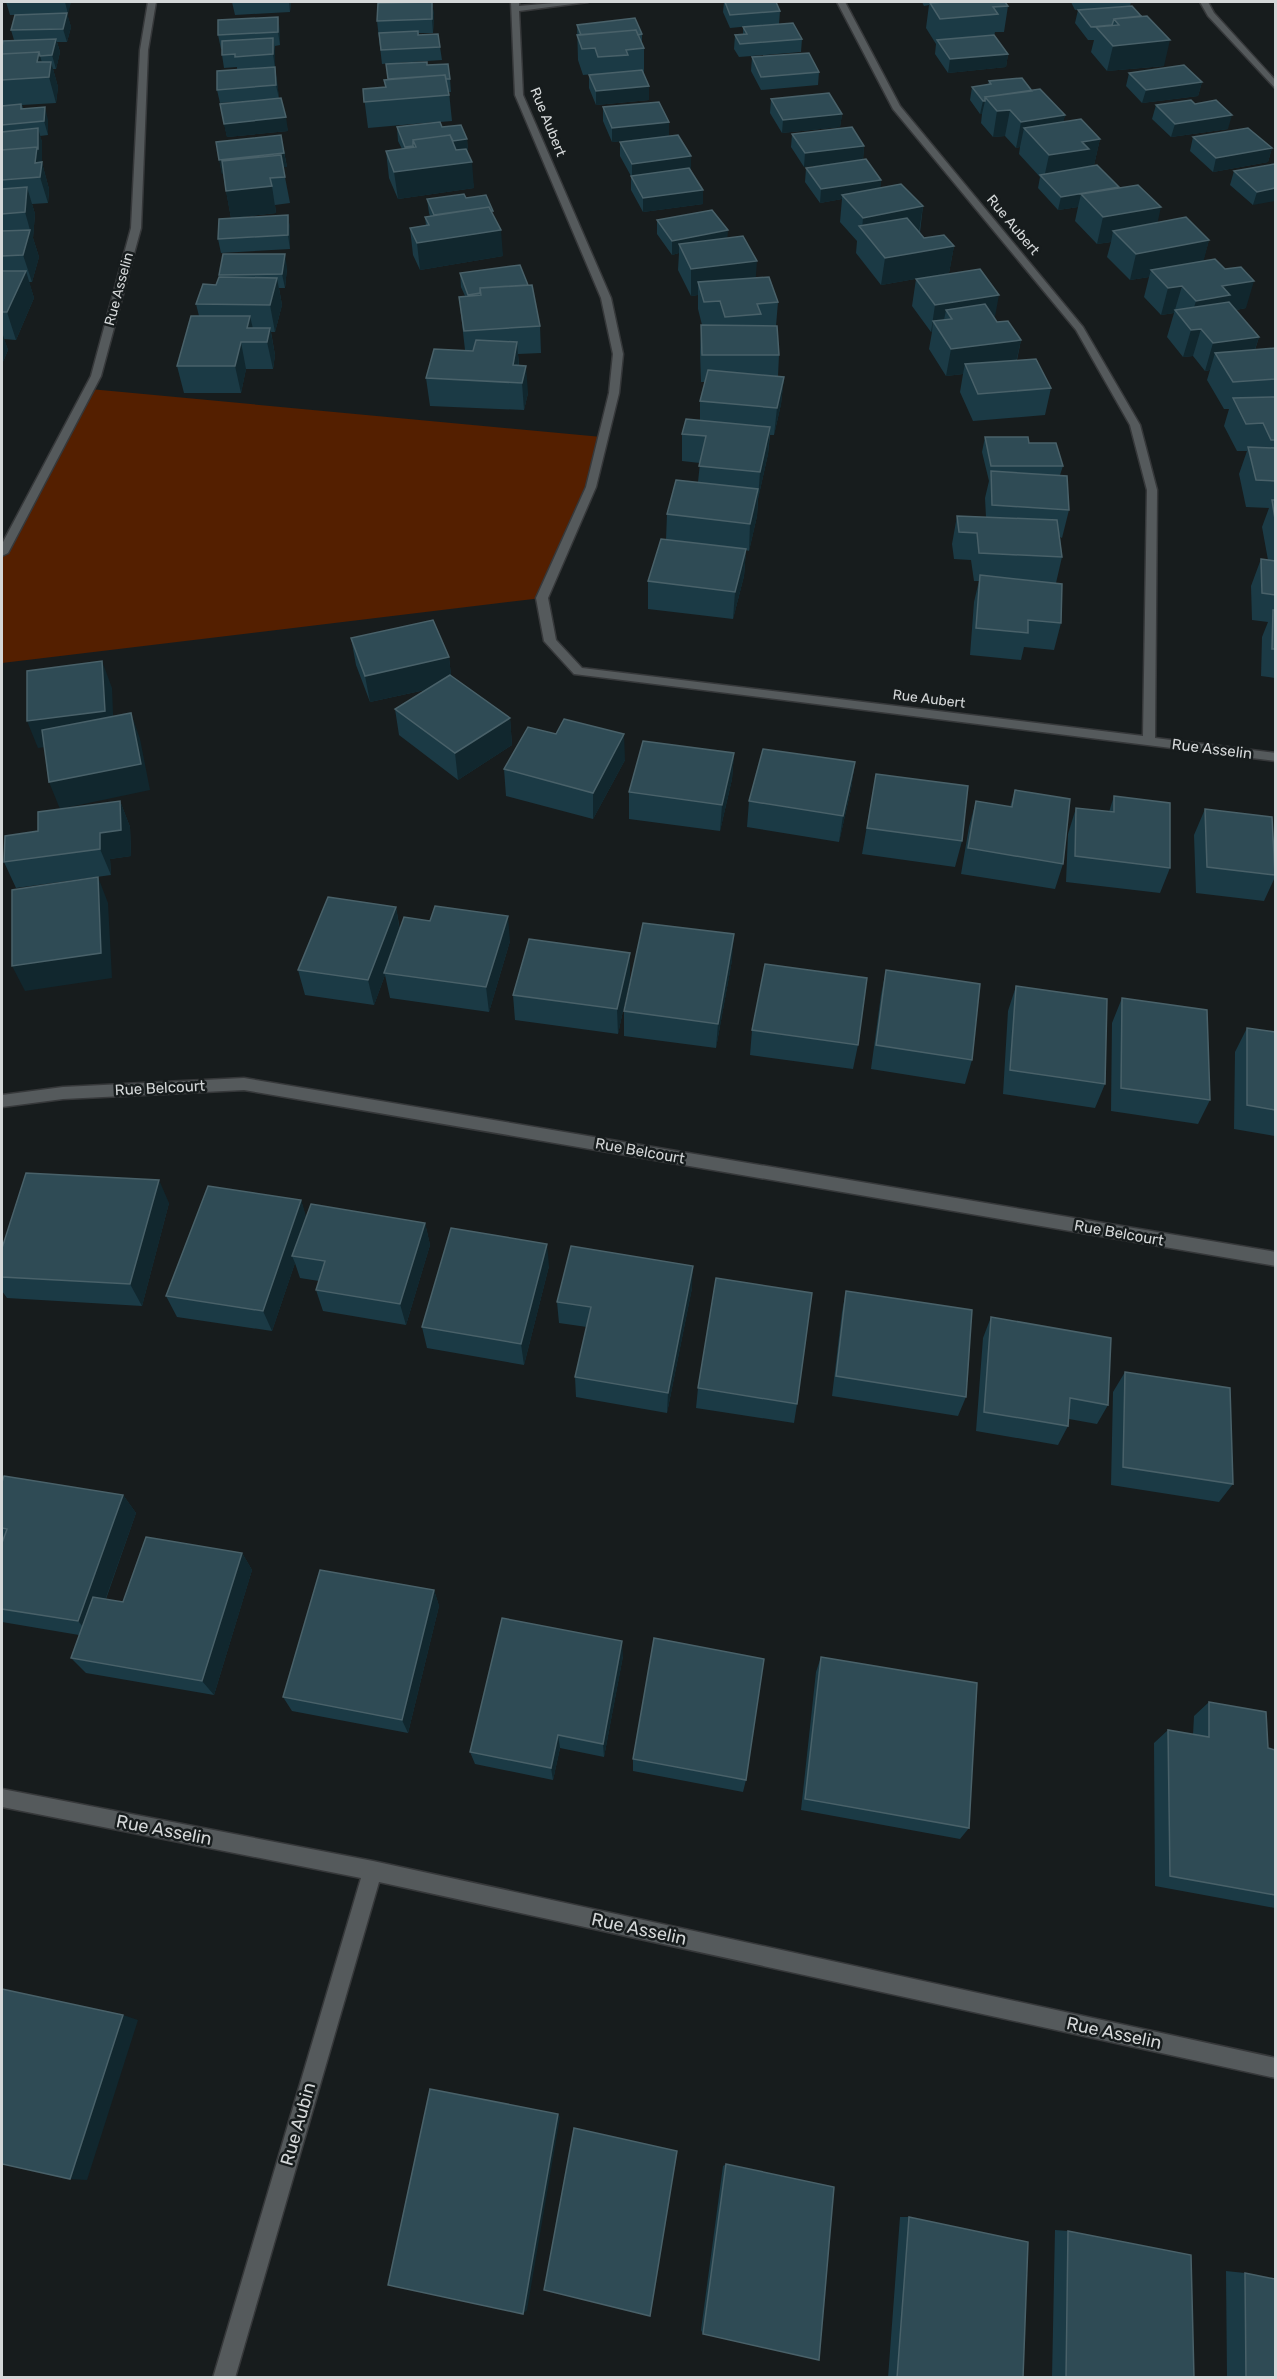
<svg xmlns="http://www.w3.org/2000/svg" width="1277" height="2379" viewBox="0 0 1277 2379" font-family="Rubik,sans-serif">
  <style>
    .green { fill: #541f00 }
    .lines { fill: none; stroke-linecap: round; stroke-linejoin: round }
    .minor-casing { stroke: #36383a; stroke-width: 3 }
    .minor { fill: #555a5c; fill-rule: evenodd }
    .wall { fill: #1b3a45 }
    .shaded-wall { fill: #11272e }
    .building { fill: #2f4b55; stroke: #496169; stroke-width: 1.5 }
    .labels { text-anchor: middle; dominant-baseline: central; stroke-width: 5; stroke-linejoin: round; paint-order: stroke }
    .far-street-label { font-size: 14px; fill: #d4d7d8; stroke: #171c1d }
    .street-label { font-size: 15px; fill: #d4d7d8; stroke: #171c1d }
    .near-street-label { font-size: 18px; fill: #d4d7d8; stroke: #171c1d }
  </style>
  <rect width="100%" height="100%" fill="#171c1d"/>
  <path class="green" d="M90,389L602,437L591,487L542,598L2,663V553Z"/>
  <g class="lines">
    <defs>
      <path id="minor" d="M148,2H156L148,50L141,228L101,376L8,553L2,556V544L91,376L131,228L140,50Z
        M511,2H519V6L566,2H588L519,11L523,95L611,298L623,354L619,393L596,487L548,598L556,640L582,668L1143,736L1147,490L1130,425L1076,330L893,109L837,2H845L900,106L1083,327L1140,425L1157,490L1155,738L1276,753V761L574,674L544,641L536,598L586,487L609,393L613,354L601,298L515,95Z
        M1200,2H1208L1214,13L1276,81V89L1208,16Z
        M244,1078L1276,1252V1266L244,1090L63,1099L2,1107V1095L63,1087Z
        M2,1789L373,1861L1276,2058V2078L379,1882L235,2378H213L361,1878L2,1807Z"/>
    </defs>
    <use href="#minor" class="minor-casing"/>
    <use href="#minor" class="minor"/>
  </g>
  <path class="wall" d="M6,2H71L67,14L71,27L67,42H57L60,52L56,69H53L58,87L56,103L22,105L23,108L48,120V135L40,136L42,142V163L49,189L48,203L32,204L35,214L33,238L39,257L32,282H29L34,298L16,340L4,339L8,350L2,364V47L14,40L11,30L15,15H10Z
    M232,2H291L290,12L235,15Z
    M385,2H442V3H432L434,15L433,33H419V35L440,47L442,60L382,64L377,21L385,3Z
    M724,2H776L780,11L779,24L802,39L801,52L739,57L734,49L735,35H743V27L751,26L730,28L723,12Z
    M922,2H1005L1008,6L1004,32H995L994,36L1008,54L1006,67L948,73L935,54L936,44L926,28L929,5L924,6Z
    M1071,2H1131L1130,6L1164,66L1107,71L1091,52L1094,40H1088L1075,23L1078,10L1082,9L1075,10Z
    M577,25L642,34V44L644,48V74L649,86V100L596,105L589,88V75L595,74L583,75L578,60Z
    M280,30V45L275,46V68L279,98L288,131L227,137L220,104L252,101L220,103L217,90L237,70V67L224,68L222,55V49H221L218,35Z
    M752,57L819,72L818,85L761,90L751,71Z
    M427,65L450,79L451,92H449L452,121L440,122L442,127L467,139L468,153L474,188L398,199L389,178L386,151L402,149L398,141L397,127L436,122L368,128L363,89L385,87L384,80L388,79Z
    M1129,73L1202,82L1198,96L1142,103L1126,86Z
    M989,81L1032,91L1065,115L1063,122L1100,139L1094,165L1085,167L1118,188L1157,222L1209,240L1203,261L1246,308L1236,310L1259,337L1255,350L1275,348V678L1261,676L1262,637L1268,622L1252,620L1251,586L1261,559L1268,560L1262,527L1269,508L1246,507L1239,474L1247,451H1237L1224,426L1229,409H1224L1207,380L1210,370L1205,371L1193,356L1183,357L1167,337L1174,313L1161,315L1144,297L1149,277L1130,280L1107,257L1111,242L1097,244L1075,221L1078,207L1058,210L1038,188L1040,177L1019,154L1020,147L1016,148L1005,136L993,137L981,123L982,114H980L970,100L972,87L988,85Z
    M771,99L842,114L840,127L782,133L770,113Z
    M1156,105L1228,129L1171,137L1152,119Z
    M603,107L669,136L691,156V170L703,204L643,212L631,190V176L620,156V142L663,137L612,142L603,121Z
    M792,134L864,146L863,160L804,167L791,147Z
    M281,135L287,167H283L290,203L275,205L276,213L231,218L223,174H222L216,142Z
    M1193,137L1272,148L1268,162L1213,172L1190,151Z
    M1275,164L1253,205L1230,185L1234,171Z
    M806,168L881,180L880,188L923,206L920,232L924,238L954,246L949,273L881,285L856,253L857,241L840,222L842,199L820,203L805,182Z
    M466,198L493,215L503,256L420,270L413,255L410,228L426,225L425,217L430,216L429,213L427,199Z
    M288,215L290,229V249L221,253L218,239Z
    M657,220L728,238L756,278L778,302L776,326L779,355L778,376L784,377L781,404L774,435H770L768,454L758,499L757,516L749,551L746,550L744,576L733,619L648,609V581L666,540L667,514L698,482L700,463L682,461V434L700,420V401L705,382H701L700,352L701,325H702L698,309V295L691,296L678,270L679,253L672,255L657,234Z
    M287,268L285,288H279L282,305L275,332H271L275,355L273,369H246L241,393H184L177,366L199,316L196,304L216,285L219,277V275Z
    M460,273L540,326L541,353L518,354L519,365L528,393L524,410L430,406L426,378L465,350L459,297L465,296L461,287Z
    M916,279L997,322L1021,340L1017,360L1051,388L1045,415L973,421L960,392L963,374L946,376L929,349L932,332H931L912,306Z
    M985,437L1029,443L1063,466L1060,475L1069,510L1062,538L1060,537L1062,557L1056,583L1061,623L1054,650L1024,647L1021,660L970,655L974,602L979,581H974L971,560L954,559L952,544L957,516L986,517L985,498L989,481L982,452Z
    M351,638L449,657L451,676L510,718L512,745L458,780L399,735L395,709L425,690L370,702L356,665Z
    M556,734L625,760L593,819L506,796L504,769Z
    M734,753L732,779L720,831L629,819V792Z
    M855,762L851,789L839,842L747,827L749,801Z
    M876,774L962,841L955,867L862,854Z
    M1015,790L1063,864L1055,889L961,874L969,827L976,801L1010,807Z
    M1114,796L1170,868L1160,893L1066,882L1068,834L1076,808L1109,812Z
    M120,801L130,827L131,856L110,859L111,875L16,888L4,862L38,831Z
    M1205,809L1275,866V877L1264,901L1196,893L1194,835Z
    M396,907L400,930L510,941L489,1012L390,998L385,975L374,1005L305,995L298,970Z
    M630,953V978L618,1034L515,1020L513,995Z
    M732,960L716,1048L624,1036V1011Z
    M886,970L972,1060L965,1084L871,1069L881,995Z
    M1016,986L1105,1084L1095,1108L1003,1094L1008,1011Z
    M1122,998L1210,1100L1198,1124L1111,1111L1112,1023Z
    M1247,1028L1275,1032V1136L1234,1129L1235,1052Z
    M752,1030L858,1045L853,1069L750,1055Z
    M301,1200L306,1218L425,1223L430,1245L406,1325L323,1311L316,1290L319,1281L300,1278L295,1263L272,1331L177,1317L166,1296Z
    M169,1203L142,1306L7,1298L2,1291V1248Z
    M549,1266L524,1365L427,1348L422,1327Z
    M692,1288L667,1413L576,1397L575,1377L587,1327L559,1323L557,1302Z
    M846,1291L966,1397L958,1416L832,1396L842,1312Z
    M991,1317L1108,1405L1097,1424L1069,1419L1068,1426L1058,1445L976,1431L983,1338Z
    M1125,1372L1233,1484L1219,1502L1111,1485L1113,1392Z
    M698,1388L797,1404L794,1423L696,1408Z
    M2,1482L123,1495L136,1513L106,1599L123,1602L242,1553L252,1570L214,1695L86,1673L71,1658L79,1635L2,1622Z
    M434,1590L439,1606L408,1733L292,1711L283,1697Z
    M623,1656L604,1757L560,1748L553,1780L475,1764L470,1752Z
    M821,1657L969,1828L960,1839L801,1810L816,1672Z
    M1209,1702L1268,1748L1275,1750V1908L1155,1886L1154,1743L1168,1730L1193,1735L1194,1716Z
    M633,1759L746,1780L743,1792L633,1771Z
    M726,2164L703,2334L701,2330L723,2166Z
    M900,2217H909L1023,2378H888Z
    M1055,2230L1068,2231L1194,2378H1052Z
    M1226,2271L1245,2273L1275,2378H1227Z"/>
  <path class="shaded-wall" d="M65,2H71L68,14Z
    M289,2H291L290,12Z
    M432,2L434,15L433,33L432,19Z
    M67,13L71,27L67,42L63,29Z
    M278,17L280,30V45L278,32Z
    M273,38L275,51V68L273,54Z
    M56,39L60,52L56,69L52,55Z
    M1170,40L1164,66L1107,71L1113,46Z
    M39,52L46,77L37,62Z
    M1008,54L1006,67L948,73L950,59Z
    M51,62L58,87L56,103L49,77Z
    M275,67L277,80L279,99L276,85Z
    M1202,82L1198,96L1142,103L1146,90Z
    M649,86V100L596,105V91Z
    M983,101H985L982,114H980Z
    M45,107L48,120V135L44,121Z
    M1010,110L1005,136L993,137L997,111Z
    M842,114L840,127L782,133L783,120Z
    M1065,115L1059,142L1024,128L1020,147L1016,148L1021,122Z
    M1232,115L1228,129L1171,137L1175,124Z
    M286,117L288,131L227,137L224,124Z
    M669,122V136L612,142V128Z
    M38,128L42,142V163L49,189L48,203L40,177L2,152Z
    M467,139L468,153L417,160L416,147Z
    M1100,139L1094,165L1085,167L1083,175L1044,178L1049,155L1082,142Z
    M864,146L863,160L804,167L805,153Z
    M1272,148L1268,162L1213,172L1216,158Z
    M284,153L287,167L222,174L219,160Z
    M691,156V170L632,178V164Z
    M472,162L474,188L398,199L394,172Z
    M881,180L880,194L842,195V199L820,203L821,189Z
    M272,186L276,213L231,218L226,191Z
    M27,187L35,214L33,238L39,257L32,282L23,255L30,230L25,212Z
    M1119,187L1115,201L1081,194L1078,207L1058,210L1061,197Z
    M1275,188V201L1253,205L1257,192Z
    M703,190V204L643,212V198Z
    M923,206L919,232L862,230L863,218Z
    M1161,207L1155,234L1113,231L1111,242L1097,244L1103,217Z
    M288,215L290,229V249L288,235Z
    M501,230L503,256L420,270L417,243Z
    M728,230L727,244H679V253L672,255V241Z
    M1209,240L1202,267L1151,270L1149,277L1130,280L1136,254Z
    M954,246L949,273L881,285L885,258Z
    M285,254L287,268L285,288L282,274Z
    M757,261L755,288L698,282V295L691,296V269Z
    M26,271L34,298L16,340L7,312Z
    M277,278L282,305L275,332L270,305Z
    M1254,281L1246,308L1225,312L1188,326L1196,301L1222,286Z
    M1182,286L1174,313L1161,315L1168,288Z
    M999,295L994,322L952,319L946,310L942,330L933,321L932,332H931L935,305Z
    M250,316L256,342L247,328Z
    M270,328L275,355L273,369L267,342Z
    M1201,329L1193,356L1183,357L1191,330Z
    M2,332L8,350L2,364Z
    M1259,337L1250,364L1215,353L1210,370L1205,371L1213,343Z
    M1021,340L1015,367L965,364L963,374L946,376L951,349Z
    M241,342L246,369L241,393L235,366Z
    M517,342L519,369L513,365Z
    M526,366L528,393L524,410L522,383Z
    M784,377L781,404L774,435L777,408Z
    M770,427L768,454L758,499L760,472Z
    M758,489L757,516L749,551L750,524Z
    M746,549L744,576L733,619L735,592Z
    M449,657L452,684L370,702L365,676Z
    M102,661L112,688L114,738L38,748L27,721Z
    M131,713L140,739L150,790L60,809L49,782Z
    M510,718L512,745L458,780L455,753Z
    M624,734L625,760L593,819V793Z
    M734,753L732,779L720,831L722,805Z
    M855,762L851,789L839,842L843,816Z
    M120,801L130,827L131,856L110,859L111,875L100,849V833Z
    M98,877L108,903L112,978L25,991L12,966Z
    M396,907L400,933L384,973L385,975L374,1005L368,980Z
    M508,916L510,941L489,1012L486,987Z
    M734,934L732,960L716,1048L718,1024Z
    M630,953V978L618,1034L617,1009Z
    M159,1180L169,1203L142,1306L130,1284Z
    M301,1200L308,1223L292,1256L295,1263L272,1331L263,1311Z
    M425,1223L430,1245L406,1325L400,1304Z
    M547,1244L549,1266L524,1365L521,1344Z
    M693,1266L692,1288L667,1413L668,1393Z
    M123,1495L136,1513L92,1637L78,1621Z
    M242,1553L252,1570L214,1695L202,1681Z
    M434,1590L439,1606L408,1733L402,1720Z
    M622,1641L623,1656L604,1757L603,1744Z
    M558,1735L560,1748L553,1780L551,1768Z
    M123,2015L138,2020L87,2180L70,2179Z
    M558,2114L560,2117L527,2310L523,2314Z"/>
  <path class="building" d="M432,2V19L377,21L378,3Z
    M725,2H776L780,11L730,15Z
    M946,2H1005L1008,6L993,7L998,14L940,19L930,3Z
    M1132,6L1141,16L1114,19L1112,25L1091,27L1078,10Z
    M67,13L63,29L11,30L15,15Z
    M1147,16L1170,40L1113,46L1096,27L1119,25L1114,19Z
    M278,17V32L218,35V20Z
    M635,18L642,34L638,35L636,30L581,35L577,25Z
    M793,23L802,39L740,44L735,35L747,34L743,27Z
    M636,30L644,48L626,50L628,55L598,57L595,48L582,49L577,35Z
    M418,31V35L438,34L440,47L381,50L379,33Z
    M994,35L1008,54L950,59L937,40Z
    M273,38V54L235,57V54L222,55V41Z
    M56,39L52,55L40,56L39,52L2,54V47L3,41Z
    M39,52L37,62H51L49,77L2,80V54Z
    M809,53L819,72L761,77L752,57Z
    M427,62V65L448,64L450,79H446L445,75L388,79L386,64Z
    M1184,65L1202,82L1146,90L1129,73Z
    M275,67L276,85L217,90V71Z
    M642,70L649,86L596,91L589,75Z
    M445,75L449,95L364,102L363,89L386,87L384,80Z
    M1022,78L1032,91L985,97V101H983L972,87L991,84L989,81Z
    M1040,89L1065,115L1021,122L1010,110L997,111L985,97Z
    M829,93L842,114L783,120L771,99Z
    M281,98L286,117L224,124L220,104Z
    M1191,100L1195,104L1216,100L1232,115L1175,124L1156,105Z
    M659,102L669,122L612,128L603,107Z
    M21,104V109L45,107L44,121L2,125V106Z
    M1081,119L1100,139L1082,142L1089,149L1049,155L1024,128Z
    M440,122L442,127L461,125L467,139L453,141L450,135L413,140V146L405,147L397,127Z
    M852,127L864,146L805,153L792,134Z
    M38,128V149H37V147L2,150V132Z
    M1248,128L1272,148L1216,158L1193,137Z
    M281,135L284,153L219,160L216,142Z
    M450,135L456,150L466,149L472,162L394,172L386,151L416,147L413,140Z
    M678,135L691,156L632,164L620,142Z
    M37,147L35,163L42,162L40,177L2,180V150Z
    M281,155L285,177L270,178L272,186L226,191L222,161Z
    M866,159L881,180L821,189L806,168Z
    M1275,164V188L1257,192L1234,171Z
    M1097,165L1119,187L1061,197L1040,175Z
    M689,168L703,190L643,198L631,176Z
    M901,184L923,206L863,218L842,195Z
    M1138,185L1161,207L1103,217L1081,194Z
    M27,187L25,212L2,214V189Z
    M464,194L466,198L486,195L493,211H491L489,207L434,215L427,199Z
    M489,207L501,230L417,243L410,228L429,225L425,217Z
    M712,210L728,230L672,241L657,220Z
    M288,215V235L218,239L219,219Z
    M1186,217L1209,240L1136,254L1113,231Z
    M907,218L924,238L944,235L954,246L885,258L859,226Z
    M30,230L23,255L2,256V231Z
    M743,236L757,261L691,269L679,244Z
    M223,254H285L282,274L219,275Z
    M1215,259L1225,269L1241,267L1254,281L1222,286L1230,295L1196,301L1182,286L1168,288L1151,270Z
    M520,265L528,285L480,288V293L468,295L460,273Z
    M980,269L999,295L935,305L916,279Z
    M2,271H26L7,312H2Z
    M219,277L277,278L270,305L196,304L203,284L216,285Z
    M769,277L778,302L757,304L761,314L725,317L720,301L704,302L698,282Z
    M532,285L540,326L464,331L459,297L481,295L480,288Z
    M1229,302L1259,337L1213,343L1201,329L1191,330L1175,310Z
    M985,304L997,322L1008,321L1021,340L951,349L933,321L952,319L946,310Z
    M191,316H250L247,328H270L267,342H241L235,366H177Z
    M701,325L777,326L779,355H702Z
    M476,340L517,342L513,365L526,366L522,383L426,378L434,349L473,351Z
    M1275,348V379L1233,382L1215,353Z
    M1036,359L1051,388L978,394L965,364Z
    M708,370L784,377L777,408L700,401Z
    M1275,397V440H1271L1263,423L1246,424L1233,398Z
    M686,419L770,427L760,472L699,466L706,436L682,434Z
    M985,437H1028L1029,443H1056L1063,466H991Z
    M1248,447L1275,448V481L1256,480Z
    M991,471L1067,476L1069,510L992,505Z
    M676,480L758,489L750,524L667,514Z
    M1272,500H1275V519Z
    M957,516L1057,520L1062,557L979,553L977,533L959,532Z
    M661,539L746,549L735,592L648,581Z
    M1261,559L1275,561V595L1262,593Z
    M980,575L1062,584L1061,623L1028,620V633L976,628Z
    M1273,610H1275V649H1272Z
    M433,620L449,657L365,676L351,638Z
    M102,661L105,711L27,721V671Z
    M450,675L510,718L455,753L395,709Z
    M131,713L141,764L49,782L42,730Z
    M564,719L624,734L593,793L504,769L528,727L556,734Z
    M643,741L734,753L722,805L629,792Z
    M763,749L855,762L843,816L749,801Z
    M876,774L968,786L962,841L867,828Z
    M1015,790L1070,799L1063,864L968,848L976,801L1012,807Z
    M1114,796L1170,803V868L1075,856L1076,808L1114,812Z
    M120,801L121,830L100,833V849L4,862L5,836L38,831V812Z
    M1205,809L1272,817L1275,875L1207,867Z
    M98,877L101,953L12,966V890Z
    M328,897L396,907L368,980L298,970Z
    M435,906L508,916L486,987L384,973L404,917L430,921Z
    M643,923L734,934L718,1024L624,1011Z
    M529,939L630,953L617,1009L513,995Z
    M765,964L867,978L858,1045L752,1030Z
    M886,970L980,984L972,1060L876,1045Z
    M1016,986L1107,999L1105,1084L1010,1070Z
    M1122,998L1207,1010L1210,1100L1121,1088Z
    M1247,1028L1275,1032V1110L1247,1105Z
    M26,1173L159,1180L130,1284L2,1277V1248Z
    M208,1186L301,1200L263,1311L166,1296Z
    M311,1204L425,1223L400,1304L316,1290L325,1261L292,1256Z
    M451,1228L547,1244L521,1344L422,1327Z
    M571,1246L693,1266L668,1393L575,1377L591,1307L557,1302Z
    M716,1278L812,1293L797,1404L698,1388Z
    M846,1291L972,1310L966,1397L836,1376Z
    M991,1317L1111,1338L1108,1405L1070,1398L1068,1426L984,1412Z
    M1125,1372L1230,1388L1233,1484L1123,1467Z
    M4,1476L123,1495L78,1621L2,1609V1543L7,1529L2,1528V1482Z
    M146,1537L242,1553L202,1681L71,1658L93,1597L123,1602Z
    M320,1570L434,1590L402,1720L283,1697Z
    M502,1618L622,1641L603,1744L558,1735L551,1768L470,1752Z
    M654,1638L764,1659L746,1780L633,1759Z
    M821,1657L977,1683L969,1828L805,1799Z
    M1209,1702L1266,1712L1268,1748L1275,1750V1895L1170,1876L1168,1730L1209,1737Z
    M2,1989L123,2015L70,2179L2,2164Z
    M430,2089L558,2114L523,2314L388,2285Z
    M574,2128L677,2151L650,2316L544,2290Z
    M726,2164L834,2187L819,2360L703,2334Z
    M909,2217L1028,2242L1023,2378H897Z
    M1068,2231L1191,2255L1194,2378H1066Z
    M1245,2273L1275,2279V2378H1246Z"/>
  <g class="labels">
    <g class="far-street-label">
      <text transform="translate(548 122) rotate(68)">Rue Aubert</text>
      <text transform="translate(1013 225) rotate(50)">Rue Aubert</text>
      <text transform="translate(119 289) rotate(-75)">Rue Asselin</text>
      <text transform="translate(929 699) rotate(7)">Rue Aubert</text>
    </g>
    <g class="street-label">
      <text transform="translate(1212 749) rotate(7)">Rue Asselin</text>
      <text transform="translate(160 1088) rotate(-3)">Rue Belcourt</text>
      <text transform="translate(640 1151) rotate(10)">Rue Belcourt</text>
      <text transform="translate(1119 1233) rotate(10)">Rue Belcourt</text>
    </g>
    <g class="near-street-label">
      <text transform="translate(164 1830) rotate(11)">Rue Asselin</text>
      <text transform="translate(639 1929) rotate(12)">Rue Asselin</text>
      <text transform="translate(1114 2033) rotate(12)">Rue Asselin</text>
      <text transform="translate(298 2124) rotate(-74)">Rue Aubin</text>
    </g>
  </g>
  <rect width="1277" height="2379" fill="none" stroke="#d4d7d8" stroke-width="6"/>
</svg>
